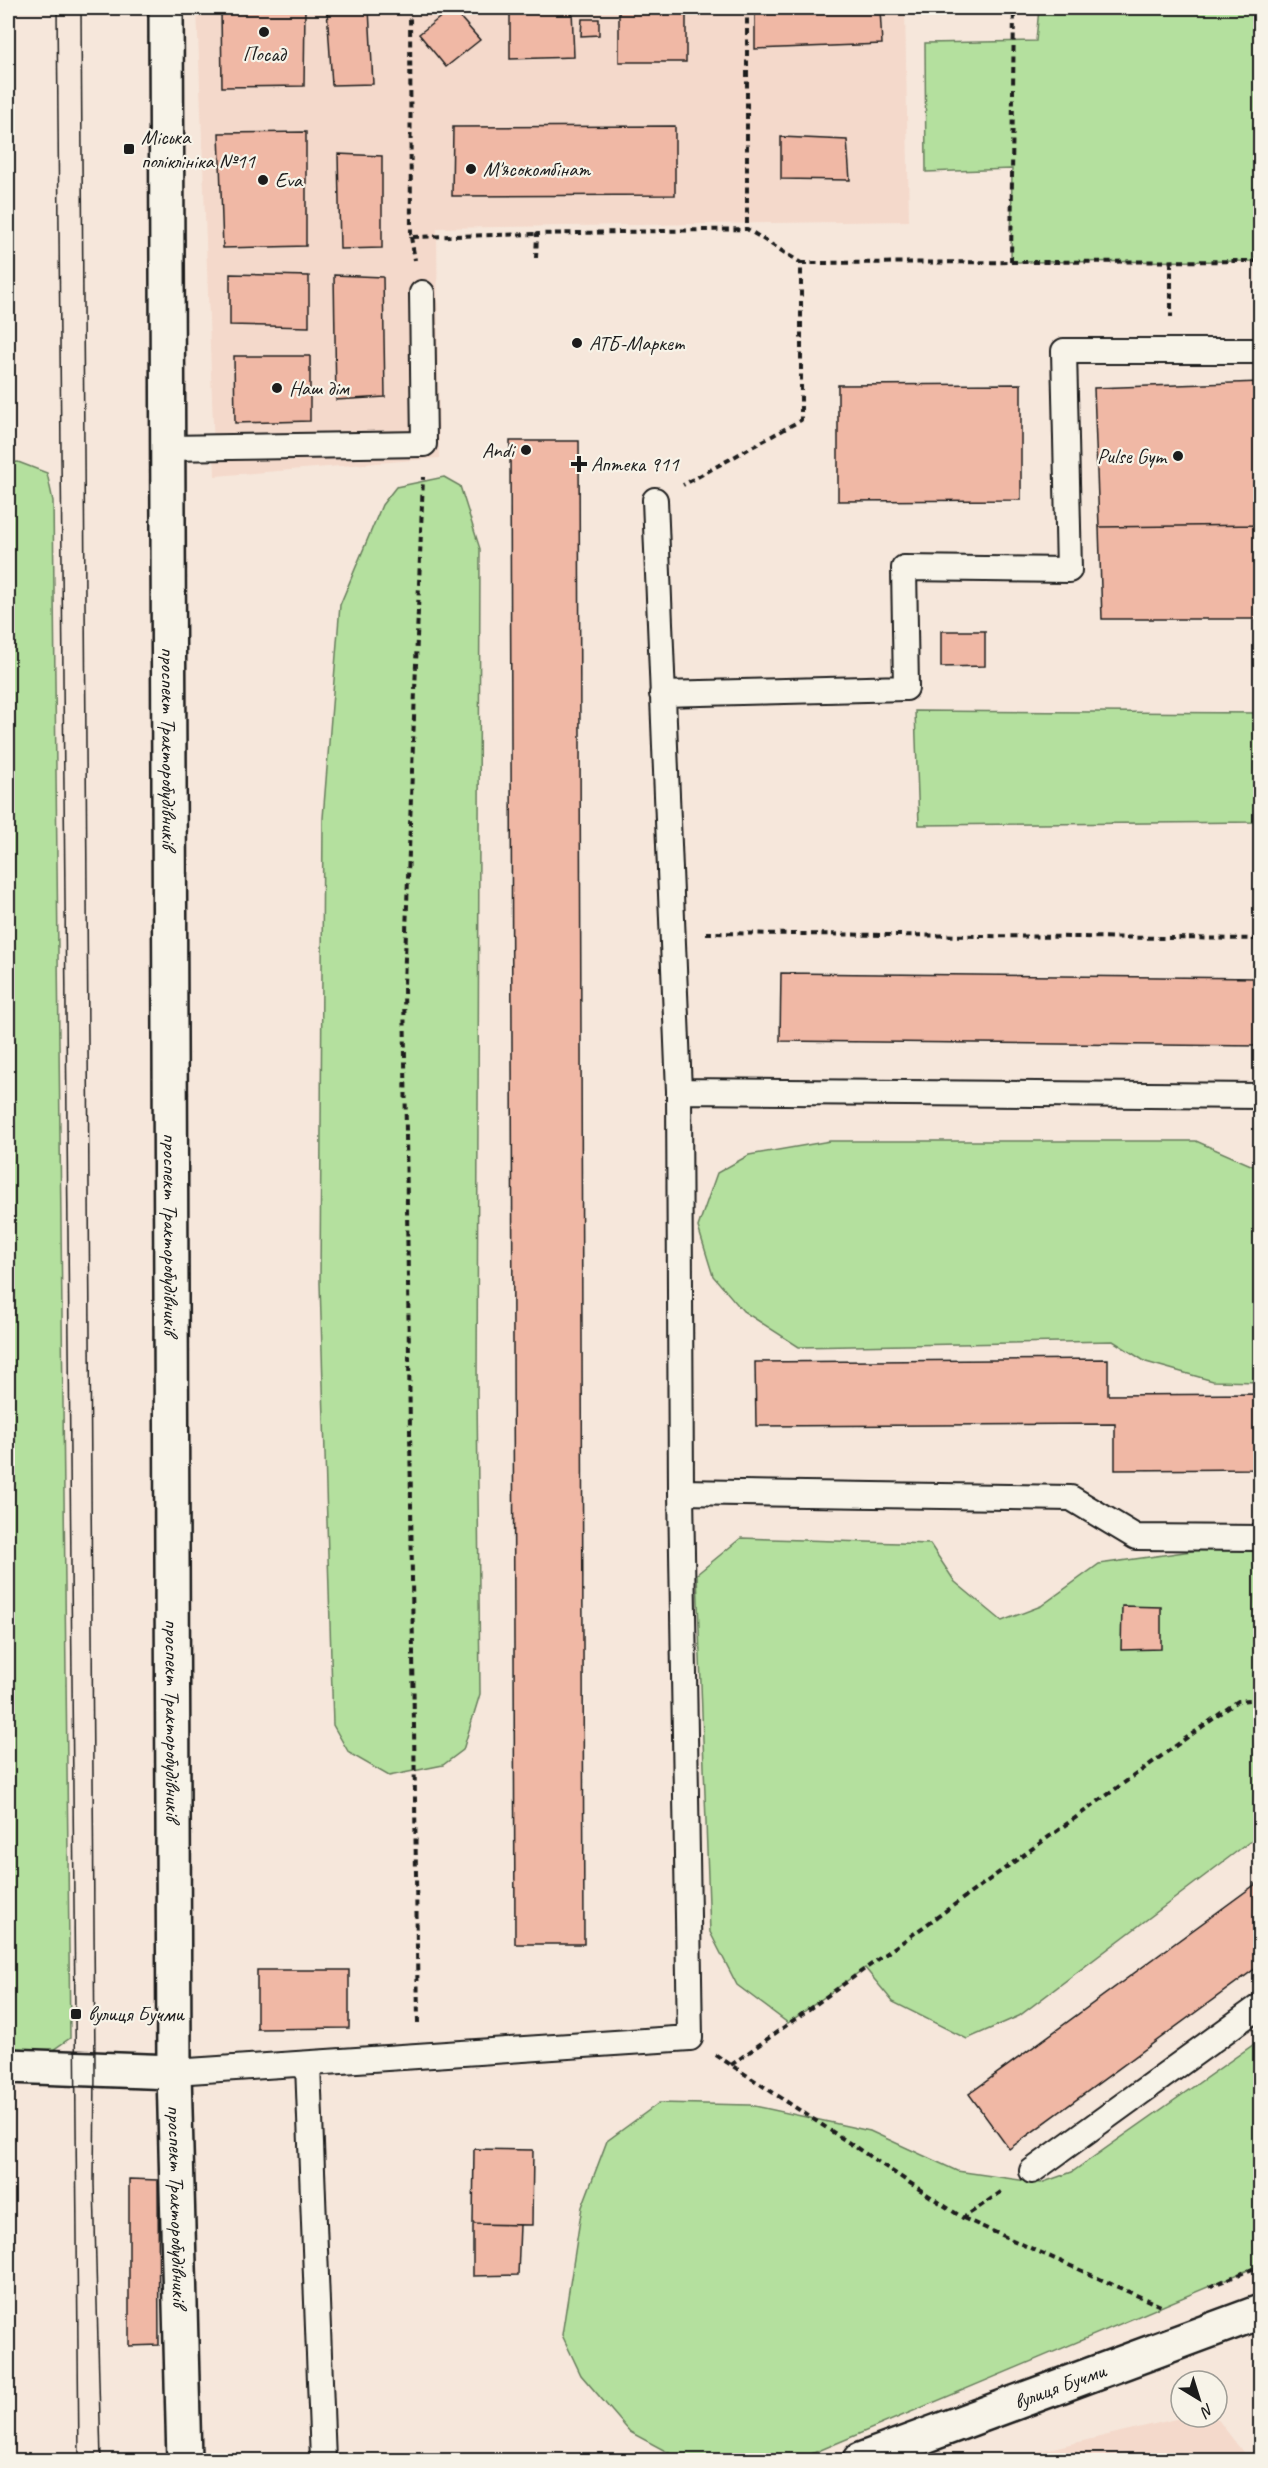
<svg xmlns="http://www.w3.org/2000/svg" width="1268" height="2468" viewBox="0 0 1268 2468" font-family="Caveat,sans-serif">
  <style>
    .built { fill: #f4d9cb }
    .green { fill: #b4e09e; stroke: #687e5d; stroke-width: 1.5 }
    .building { fill: #f0b8a5; stroke: #1c1c1c; stroke-width: 1.5 }
    .lines { fill: none; stroke-linecap: round; stroke-linejoin: round }
    .service-casing { stroke: #1c1c1c; stroke-width: 28 }
    .minor-casing { stroke: #1c1c1c; stroke-width: 38 }
    .tertiary-casing { stroke: #1c1c1c; stroke-width: 38 }
    .path { stroke: #1c1c1c; stroke-width: 4; stroke-dasharray: 6 4.5; stroke-linecap: butt }
    .service { stroke: #f7f3e8; stroke-width: 24 }
    .minor { stroke: #f7f3e8; stroke-width: 33 }
    .tertiary { stroke: #f7f3e8; stroke-width: 33 }
    .tram { stroke: #1c1c1c; stroke-width: 1.5 }
    .poi-dot { fill: #1c1c1c; stroke: #f7f3e8; stroke-width: 2 }
    .labels { text-anchor: middle; dominant-baseline: central; stroke-width: 4.5; stroke-linejoin: round; paint-order: stroke }
    .poi-label { font-size: 21px; fill: #1c1c1c; stroke: #f7f3e8; text-anchor: start }
    .street-label { font-size: 21px; fill: #1c1c1c; stroke: #f7f3e8 }
  </style>
  <rect width="100%" height="100%" fill="#f6e7db"/>
  <filter id="ink" filterUnits="userSpaceOnUse"><feTurbulence type="fractalNoise" baseFrequency=".0167" numOctaves="2"/><feDisplacementMap in="SourceGraphic" scale="12" xChannelSelector="R" yChannelSelector="G"/><feConvolveMatrix kernelMatrix="1 2 1 2 8 2 1 2 1" color-interpolation-filters="sRGB"/></filter>
  <g filter="url(#ink)">
    <path class="built" d="M197,8H905L909,221L437,228L439,458L215,476Z
      M1184,2417H1216L1249,2460H1003Z"/>
    <path class="green" d="M1039,8H1260V261L1011,262L1012,169L926,172L925,43L1036,41Z
      M18,462L47,473L53,501L70,2038L47,2054L8,2060V463Z
      M444,477L460,486L480,549L477,1393L480,1694L463,1750L443,1765L389,1776L349,1753L333,1725L320,1283L323,818L340,605L382,505L396,487Z
      M915,711L1260,713V822L919,825Z
      M830,1141H1196L1260,1169V1382L1213,1381L1146,1362L1113,1341L799,1347L743,1311L713,1276L698,1227L717,1173L749,1155Z
      M741,1538L930,1544L955,1582L1002,1621L1041,1606L1099,1564L1199,1550L1260,1551V1834L1019,2016L967,2039L893,2002L865,1968L788,2023L737,1985L710,1932L697,1574Z
      M1260,2040V2265L797,2460H682L630,2432L581,2375L562,2335L582,2207L607,2141L659,2103L750,2105L870,2131L957,2171L1041,2183L1072,2172Z"/>
    <path class="building" d="M305,8L304,86L222,87L221,9Z
      M452,8L480,40L446,67L419,34Z
      M619,8H686V62H619Z
      M327,9H369L373,84L332,85Z
      M880,9L882,44L755,49V12Z
      M572,10L574,57L510,59V12Z
      M582,19H599V35L581,36Z
      M8,24H12L13,69L8,68Z
      M675,126V195L452,196L453,127Z
      M306,132V246L223,248L219,133Z
      M781,137L847,140L850,180L781,179Z
      M338,154L382,156V248L340,249Z
      M230,274L309,276V327L230,325Z
      M334,275L383,277L385,397L336,400Z
      M234,356H310V421L235,423Z
      M1260,382V525L1099,527L1094,388Z
      M1021,384V500L838,501V385Z
      M510,441H579L584,1944H515Z
      M1260,525V619H1102L1099,527Z
      M941,631H985V666L941,667Z
      M781,973L1260,978V1046L780,1041Z
      M1108,1359V1395L1260,1394V1469L1115,1470V1424L756,1426L755,1362Z
      M1122,1606L1161,1607V1649L1121,1650Z
      M1260,1881V1965L1009,2149L969,2094Z
      M257,1970H349V2028L257,2029Z
      M474,2149L533,2150L532,2225L473,2224Z
      M129,2179L158,2180L159,2345L129,2346Z
      M473,2224L520,2225L518,2275L473,2276Z"/>
    <g class="lines">
      <defs>
        <path id="service" d="M167,448L424,444L422,293
          M662,694L906,688L904,568L1069,570L1064,351H1260
          M679,1091L1260,1096
          M681,1492L1071,1498L1136,1537L1260,1538
          M308,2065L323,2460
          M174,2072L690,2038L681,1492L679,1091L655,500
          M1032,2171L1260,2006"/>
        <path id="minor" d="M8,2066L174,2072"/>
        <g id="tertiary">
          <path id="s1" d="M166,8L174,2072L184,2460"/>
          <path id="s2" d="M860,2460L1260,2312"/>
        </g>
      </defs>
      <use href="#service" class="service-casing"/>
      <use href="#minor" class="minor-casing"/>
      <use href="#tertiary" class="tertiary-casing"/>
      <path class="path" d="M410,8L411,237L537,234
        M747,8V229
        M411,237L415,260
        M536,258L537,234L747,229L801,263V420L683,485
        M1171,261V317
        M1011,262L1014,8
        M801,263L1260,261
        M706,933L1260,939
        M418,2023L404,985L423,477
        M716,2055L963,2218L1004,2190
        M731,2065L1238,1701L1260,1699
        M963,2218L1163,2307
        M1209,2287L1260,2266"/>
      <use href="#service" class="service"/>
      <use href="#minor" class="minor"/>
      <use href="#tertiary" class="tertiary"/>
      <path class="tram" d="M57,8L79,2460
        M81,8L95,2070L94,2184L101,2460"/>
    </g>
  </g>
  <g class="poi-dot">
    <circle cx="264" cy="32" r="6"/>
    <rect x="123" y="143" width="12" height="12" rx="3"/>
    <circle cx="471" cy="169" r="6"/>
    <circle cx="263" cy="180" r="6"/>
    <circle cx="577" cy="343" r="6"/>
    <circle cx="277" cy="388" r="6"/>
    <circle cx="526" cy="450" r="6"/>
    <circle cx="1178" cy="456" r="6"/>
    <path d="M576 455h6v6h6v6h-6v6h-6v-6h-6v-6h6z"/>
    <rect x="70" y="2008" width="12" height="12" rx="3"/>
  </g>
  <g class="labels">
    <g class="poi-label">
      <text x="264" y="54" text-anchor="middle">Посад</text>
      <text x="141" y="137">Міська<tspan x="141" dy="24">поліклініка №11</tspan></text>
      <text x="483" y="169">М'ясокомбінат</text>
      <text x="275" y="180">Eva</text>
      <text x="589" y="343">АТБ-Маркет</text>
      <text x="289" y="388">Наш дім</text>
      <text x="514" y="450" text-anchor="end">Andi</text>
      <text x="1166" y="456" text-anchor="end">Pulse Gym</text>
      <text x="591" y="464">Аптека 911</text>
      <text x="88" y="2014">вулиця Бучми</text>
    </g>
    <g class="street-label">
      <text stroke="none"><textPath href="#s1" startOffset="740">проспект Тракторобудівників</textPath></text>
      <text stroke="none"><textPath href="#s1" startOffset="1226">проспект Тракторобудівників</textPath></text>
      <text stroke="none"><textPath href="#s1" startOffset="1712">проспект Тракторобудівників</textPath></text>
      <text stroke="none"><textPath href="#s1" startOffset="2198">проспект Тракторобудівників</textPath></text>
      <text stroke="none"><textPath href="#s2" startOffset="213">вулиця Бучми</textPath></text>
    </g>
  </g>
  <rect width="1268" height="2468" fill="none" stroke="#f7f3e8" stroke-width="30"/>
  <rect x="15" y="15" width="1238" height="2438" fill="none" stroke="#1c1c1c" stroke-width="2" filter="url(#ink)"/>
  <g transform="translate(1199 2399) rotate(142)"><circle r="28" fill="#f7f3e8" stroke="#9f9d96" stroke-width="1.5"/>
  <path d="M0-4.5L10 22L0 15L-10 22Z" fill="#1c1c1c"/>
  <text y="-9" font-size="16" font-weight="bold" text-anchor="middle" fill="#1c1c1c">N</text>
  </g>
</svg>
